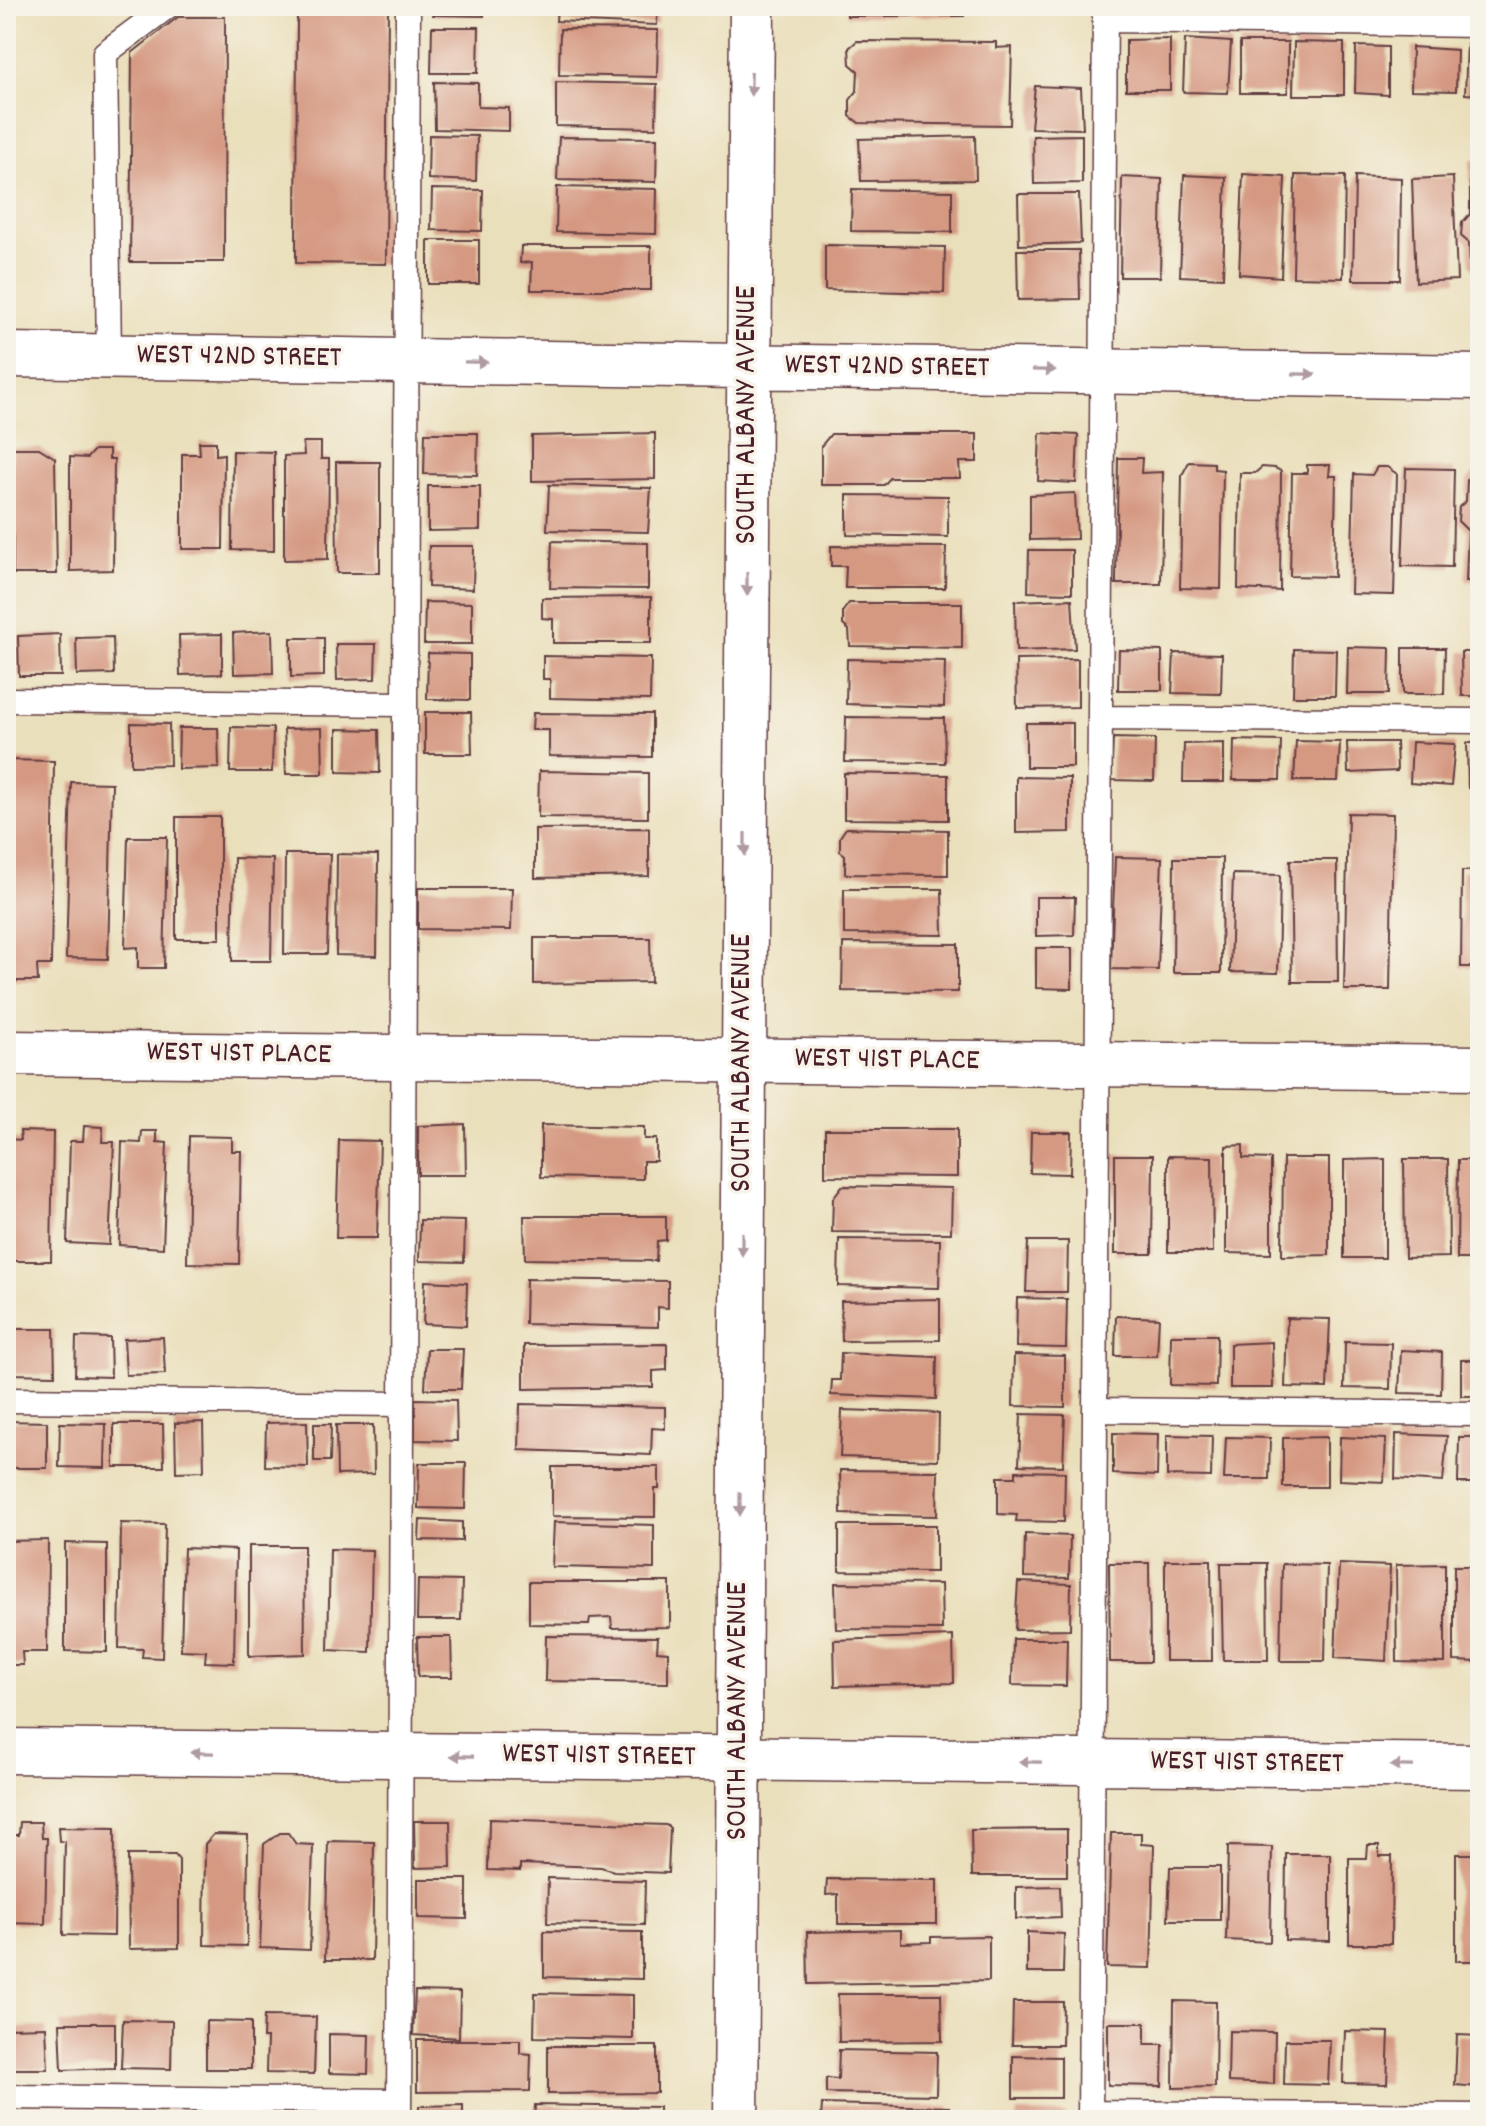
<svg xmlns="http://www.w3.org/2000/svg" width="1486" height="2126" viewBox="0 0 1486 2126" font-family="Dekko,sans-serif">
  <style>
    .building { fill: #d59982 }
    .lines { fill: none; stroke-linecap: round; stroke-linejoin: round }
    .lane-casing { stroke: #623c41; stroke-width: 27 }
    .street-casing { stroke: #623c41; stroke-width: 47 }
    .lane { stroke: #fff; stroke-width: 24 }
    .street { stroke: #fff; stroke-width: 44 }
    .oneway { fill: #ae9aa0 }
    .labels { text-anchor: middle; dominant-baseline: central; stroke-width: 7; stroke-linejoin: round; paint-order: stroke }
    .street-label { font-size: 30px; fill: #4a1f2b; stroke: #f7f3e8 }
  </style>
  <rect width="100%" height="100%" fill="#f7f3e8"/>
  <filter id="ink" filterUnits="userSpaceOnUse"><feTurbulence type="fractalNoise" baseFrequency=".0125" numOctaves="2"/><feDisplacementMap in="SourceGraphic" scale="16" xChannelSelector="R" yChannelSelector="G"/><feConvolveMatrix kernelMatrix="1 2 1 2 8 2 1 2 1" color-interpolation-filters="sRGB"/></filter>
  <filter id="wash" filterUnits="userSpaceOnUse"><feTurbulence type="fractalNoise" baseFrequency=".006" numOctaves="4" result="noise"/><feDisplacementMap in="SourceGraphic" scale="32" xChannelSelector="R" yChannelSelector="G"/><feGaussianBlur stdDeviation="1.8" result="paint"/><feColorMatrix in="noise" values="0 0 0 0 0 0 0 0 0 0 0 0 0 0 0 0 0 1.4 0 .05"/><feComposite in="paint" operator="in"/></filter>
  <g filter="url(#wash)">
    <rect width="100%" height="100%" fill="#eadfbb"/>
    <g id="blocks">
      <path class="building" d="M297,6H388L386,264L296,263Z
        M433,6H484V16L433,15Z
        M557,6H658L657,25L556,21Z
        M847,6H964V16H847Z
        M1027,6H1078V14H1027Z
        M178,17H225L224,262H130L132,53Z
        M432,27H479L478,73H431Z
        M560,29L658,30L657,77L559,75Z
        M1170,39V90H1126V40Z
        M1185,39L1231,42L1228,93L1183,92Z
        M857,41L996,42V48L1012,47L1010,125L859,123L850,116V100L857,91L858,71L850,64L849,48Z
        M1240,42H1288V93H1240Z
        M1294,42L1344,43V95H1293Z
        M1467,43L1480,44V95L1465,94Z
        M1356,46L1388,47V95L1355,93Z
        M1412,47L1457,50L1456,91L1411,90Z
        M434,82L478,83V107L509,108V131L435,129Z
        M556,82L657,84L656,128L556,126Z
        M1035,86L1081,88L1083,129L1031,128Z
        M429,135L477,136L476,181L428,179Z
        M1082,135V183L1034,184L1033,136Z
        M975,136L976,180L861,181L859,139Z
        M559,137L657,138L656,182L557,180Z
        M1470,160H1480V273H1477L1470,264L1469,243L1461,236L1462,223L1470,214Z
        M1243,174L1285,177L1281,277L1239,274Z
        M1184,175L1226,177L1223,278L1180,276Z
        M1295,175L1345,176L1343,278L1293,277Z
        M1355,176L1401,178L1400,280H1353Z
        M1122,177L1162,179L1160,277H1120Z
        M1453,177L1457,280L1416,282L1412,179Z
        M557,187L657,189L656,234L556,232Z
        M432,189L483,190L482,231L431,230Z
        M852,189L952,191V232L851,231Z
        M1018,194H1079L1081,243L1019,245Z
        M428,240H479V284H428Z
        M825,245L945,247L944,293L825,290Z
        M521,246H651V290H531L532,262L520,263Z
        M1017,250H1079L1080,299L1018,300Z
        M425,433H478L477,475L424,474Z
        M655,433V479L532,481V436Z
        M1040,433L1078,435L1076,483L1038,481Z
        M831,434H977V462H959L960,478H890L884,485H821V446Z
        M199,442H216V455L224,454L223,549H182V454H200Z
        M303,442H321V459H329L328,559L284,560V456L304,455Z
        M12,448H39L55,458L57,574H13Z
        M94,450H109V459H114L113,570L70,571V457L87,458Z
        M233,451L274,452V551L232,550Z
        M1118,458H1142L1141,473L1163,472L1161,584H1116Z
        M336,462H380V573H337Z
        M1189,462L1214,463V469L1223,470L1221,589L1180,588L1182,475Z
        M1307,465H1330L1329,476H1336L1334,577L1290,576L1292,473H1307Z
        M1262,467L1275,468L1281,471L1280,591L1238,589L1240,473H1255Z
        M1377,467H1387L1397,474L1394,595L1351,594L1354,474L1372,475Z
        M1406,468L1454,469L1452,567L1402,566Z
        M1476,472L1480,473V581H1466L1468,531L1458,521L1459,507L1466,501L1467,480Z
        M549,485L651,488L648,532L547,530Z
        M428,486H480V530L428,531Z
        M1075,493L1077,539L1030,540V495Z
        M847,495L948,496V537L847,535Z
        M552,541L648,543V589L550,588Z
        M429,546H474L473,589L428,587Z
        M831,546L946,547L945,588H845L846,566H831Z
        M1029,550H1072V593L1028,592Z
        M651,597V643H553V619L542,618V598Z
        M1072,599L1075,649L1016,651L1015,601Z
        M425,602L472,603V644H424Z
        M849,603H962V648L850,646L849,630L843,625V611Z
        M272,631L273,673L234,674L233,633Z
        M60,634L61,676H19L18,636Z
        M222,634V674L180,675L179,635Z
        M113,637L114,674L77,675L76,638Z
        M291,638H324V676L291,677Z
        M336,644H376L375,679L337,680Z
        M1348,647L1390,648L1389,694H1347Z
        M1403,648H1445L1444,694H1403Z
        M1294,649L1336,650L1335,696H1293Z
        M1119,650L1162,651V690H1118Z
        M1461,652H1480V696H1462Z
        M428,653L470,654V700L427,699Z
        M1174,653L1222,654L1221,694L1172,693Z
        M543,656L651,658L650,700L550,698V679H543Z
        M847,659L945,661L944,707L846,704Z
        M1078,659V707L1017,708L1016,660Z
        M425,712H471L472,754H425Z
        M533,713L652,714V757L549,756V730H532Z
        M846,717L944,718L945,763L845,762Z
        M131,723L169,724L170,765L131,766Z
        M1026,723H1073V767H1026Z
        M231,727L273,728L272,772H230Z
        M179,728H218L219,768L178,769Z
        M322,728L323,774H286L284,729Z
        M337,729L379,730L380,773L337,772Z
        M1113,738L1155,739L1154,781L1111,780Z
        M1234,740L1281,741L1280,780H1233Z
        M1296,741L1340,742L1338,781H1294Z
        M1347,742H1396L1397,771L1348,773Z
        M1412,742L1455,744L1451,786L1410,783Z
        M1224,743V782H1183L1184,744Z
        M1467,743H1480V789L1468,788Z
        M6,760L54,761L51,965H37L38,981H6Z
        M539,771L648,773V818L538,817Z
        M844,773L948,775V820L844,819Z
        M1016,777L1070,778V832L1016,833Z
        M71,782L112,783L108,959L66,958Z
        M1348,813L1393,814L1390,990H1344Z
        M176,817H220V939H176Z
        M649,828V876L535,878V829Z
        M846,828L948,830V875L845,874V855L840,851V837Z
        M128,837H167L164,968H138V947L125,948Z
        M285,854H330L327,954H284Z
        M337,854L378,855L377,956L336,955Z
        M1115,857L1162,858L1158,970L1111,969Z
        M234,858L273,859L271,961H232Z
        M1174,858H1222L1221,973H1173Z
        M1290,860H1337L1338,982H1292Z
        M1462,871H1480V967H1461Z
        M1233,874L1280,875L1278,973L1230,972Z
        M418,888H512L511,930L418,929Z
        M844,889H942L943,935L844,934Z
        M1036,897H1075L1074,935L1036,936Z
        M534,938H650L651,982L534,984Z
        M843,943L958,944V992L842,991Z
        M1036,948H1072V989L1036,988Z
        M465,1124L466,1175H418V1126Z
        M541,1125L644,1127V1139H656V1161H643V1179L541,1177Z
        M84,1126L103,1127L102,1142H114L109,1245L67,1243L70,1141H83Z
        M825,1129H957V1177L825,1176Z
        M20,1131L53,1132L51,1261H7L8,1139L21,1140Z
        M142,1131H157V1142L167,1143L163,1248L119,1245L122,1142L141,1143Z
        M1031,1132H1071L1070,1174L1030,1173Z
        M189,1136L232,1137V1151H241L239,1264L187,1263Z
        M339,1140L380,1141L377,1238H336Z
        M1243,1145V1158L1271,1159V1254L1226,1253V1146Z
        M1115,1155H1153L1152,1254H1115Z
        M1168,1156L1212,1157L1213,1252H1168Z
        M1283,1158H1329V1255L1282,1256Z
        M1385,1159V1258H1344V1160Z
        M1404,1159H1448L1449,1257L1405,1258Z
        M1458,1160H1480V1259H1457Z
        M842,1186L952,1188L951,1233L832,1232L833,1198Z
        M524,1216H666V1240L657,1241L656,1261L525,1259Z
        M420,1220L465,1221L464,1262L419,1261Z
        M839,1239L940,1240L939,1288L838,1286Z
        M1028,1241H1068L1067,1292H1026Z
        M526,1279L668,1281V1308L658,1307V1327L525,1324Z
        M425,1281L467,1283L466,1326L423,1324Z
        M1017,1298L1067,1299L1066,1348L1016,1347Z
        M940,1299V1340L842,1341L841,1301Z
        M1116,1316L1159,1318L1157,1356H1115Z
        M1287,1318L1330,1319L1327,1388L1285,1387Z
        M10,1329H54L55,1375L10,1374Z
        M1171,1335H1217L1216,1386L1170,1385Z
        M76,1337L110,1338L111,1377L75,1376Z
        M163,1337L165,1374L126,1375L124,1339Z
        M1272,1342L1273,1388H1230V1344Z
        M1345,1342L1391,1343L1390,1389L1344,1388Z
        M667,1344V1370L653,1371V1387L524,1389V1345Z
        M427,1349H463L461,1389H425Z
        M1401,1350L1442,1352L1441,1394L1399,1393Z
        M841,1353L937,1357L936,1399L831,1395L832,1380H840Z
        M1014,1355L1065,1356V1407L1013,1406Z
        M1461,1360H1480V1396H1461Z
        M415,1399L456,1400L457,1441L415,1440Z
        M520,1404L665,1407V1429L652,1428L651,1455L519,1450Z
        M842,1410L939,1413L938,1460L840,1457Z
        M1021,1414L1065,1415L1063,1466L1019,1465Z
        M6,1421L47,1422V1468H6Z
        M203,1422L204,1471L176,1472L175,1423Z
        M307,1422L308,1467L265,1466L266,1423Z
        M60,1423L106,1424L105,1468L59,1467Z
        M114,1424H163L164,1467H114Z
        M314,1424H331L330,1461H314Z
        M336,1425H373L374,1474L337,1475Z
        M1113,1433L1158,1434L1157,1476L1113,1474Z
        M1396,1434L1447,1436L1443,1482L1395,1479Z
        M1167,1435L1212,1436L1211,1477L1167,1476Z
        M1226,1437L1270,1438L1269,1479H1224Z
        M1327,1437V1487H1283V1438Z
        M1340,1437L1386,1439L1384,1482L1339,1480Z
        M1459,1437H1480V1483H1458Z
        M419,1463H466L465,1509L418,1508Z
        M552,1467H659V1489H655V1517L552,1516Z
        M840,1470L938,1471L937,1516L841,1514Z
        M1016,1471L1065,1472L1064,1522L1016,1521L1017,1515L998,1514V1477H1016Z
        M420,1520L462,1522V1541L419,1540Z
        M554,1522L654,1525V1569L552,1567Z
        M121,1523L165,1524L162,1658L142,1657L143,1649L119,1648Z
        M839,1525H936V1572L839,1571Z
        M1025,1534L1070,1536L1069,1578L1024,1577Z
        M48,1540L47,1652H22L23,1665H7L6,1541Z
        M65,1543L107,1544V1652L65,1651Z
        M249,1546H304L305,1654L249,1656Z
        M184,1548L236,1550L234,1663L205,1662L206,1651L181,1650Z
        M330,1549L372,1550L370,1652L328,1650Z
        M1165,1560H1211L1212,1661H1165Z
        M1109,1563H1149L1150,1662H1110Z
        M1221,1563H1267L1268,1660H1223Z
        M1282,1564L1327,1565L1325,1661H1280Z
        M1339,1564L1390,1566L1386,1661L1335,1658Z
        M1445,1564V1663L1397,1662L1396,1565Z
        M1454,1566H1480V1662L1454,1661Z
        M418,1580L462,1581L461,1620H417Z
        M529,1582H670V1627L612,1628L611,1617L590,1618L589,1625L529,1624Z
        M1018,1582L1071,1584L1070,1629L1015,1630Z
        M835,1583L941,1584L942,1630L836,1629Z
        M546,1636L658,1637L657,1651L668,1652V1683L545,1681Z
        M953,1636L954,1683L835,1686L834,1640Z
        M417,1637H451L452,1677H418Z
        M1013,1639H1067L1066,1686L1012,1685Z
        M489,1819L666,1825L670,1828L668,1873L614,1871L601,1867L520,1864V1871L488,1870Z
        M414,1821H450L451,1867L415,1868Z
        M20,1822H41L42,1838H47L45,1924L6,1923V1835H19Z
        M58,1827L115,1828L114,1936L63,1935L65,1842L59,1841Z
        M1067,1829V1876H972L971,1830Z
        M280,1833H288L296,1844L313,1845L310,1950L260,1948L264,1844Z
        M1111,1833H1141V1844L1154,1845L1151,1968L1107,1967Z
        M214,1834L248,1835L247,1946L204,1945L205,1844Z
        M328,1841L374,1842L372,1960H325Z
        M1368,1845H1379V1856H1392L1391,1944H1349V1858H1367Z
        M1475,1845H1480V1961H1456V1854H1475Z
        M1228,1846L1272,1847L1270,1942L1226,1940Z
        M1286,1854H1330V1941L1285,1940Z
        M128,1855H175L179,1860V1948L129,1949Z
        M1170,1867H1220V1920H1168Z
        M548,1878L645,1881L644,1925L547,1923Z
        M418,1879H467V1919L418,1918Z
        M827,1879L937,1880V1924H838V1894L826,1895Z
        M1060,1886L1061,1917L1016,1919V1887Z
        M901,1930V1943L931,1942V1937L989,1936V1981L808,1984L807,1932Z
        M544,1931L642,1932V1979L544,1977Z
        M1027,1932L1064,1934L1063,1973H1027Z
        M415,1991L460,1992L459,2038L413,2035Z
        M535,1993L633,1995V2039L534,2037Z
        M838,1994H941L942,2041L839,2042Z
        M1174,2001L1216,2002L1215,2087L1173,2088Z
        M1013,2002H1063L1062,2045H1012Z
        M264,2016L316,2017L314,2074L266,2073L267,2038H263Z
        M123,2020L172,2021L171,2069L121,2068Z
        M206,2021L251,2022V2069H206Z
        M60,2023H115V2068L62,2070Z
        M1108,2023H1145V2044H1163L1162,2086L1108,2085Z
        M46,2027L48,2069H8L7,2028Z
        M1229,2031L1275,2032L1274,2084L1228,2082Z
        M1345,2031L1389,2032L1387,2084L1343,2083Z
        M329,2034L369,2035L368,2074L329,2073Z
        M1457,2035L1480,2036V2087L1455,2085Z
        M417,2040H520V2053L531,2054L530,2091L417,2092Z
        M1285,2040H1330L1328,2085L1284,2084Z
        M548,2046H657V2093L548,2094Z
        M839,2050L937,2052L936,2095L826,2093V2078L838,2079Z
        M1013,2056L1061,2057V2098H1013Z
        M822,2104L949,2107L948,2120H821Z
        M463,2105V2120H419V2106Z
        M535,2105L659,2107V2120H534Z
        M1017,2113L1066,2114L1065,2120H1016Z
        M109,2116L154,2117V2120H109Z"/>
    </g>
  </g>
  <g filter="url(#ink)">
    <use href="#blocks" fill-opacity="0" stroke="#623c41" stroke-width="2"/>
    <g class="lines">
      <defs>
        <path id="lane" d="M1105,20L1480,25
          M109,357L105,53L168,6
          M6,700L405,704
          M1101,718L1480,721
          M6,1400L402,1404
          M1095,1410L1480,1414
          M6,2097L399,2101
          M1091,2113L1480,2116
          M399,2120L408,6
          M1090,2120L1105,6"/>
        <path id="street" d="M6,355L1480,377
          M6,1053L1480,1068
          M6,1751L1480,1766
          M736,2120L752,6"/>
      </defs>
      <use href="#lane" class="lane-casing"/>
      <use href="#street" class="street-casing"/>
      <use href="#lane" class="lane"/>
      <use href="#street" class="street"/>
    </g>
    <defs><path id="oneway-solid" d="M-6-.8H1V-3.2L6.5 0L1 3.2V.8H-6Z" transform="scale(2)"/></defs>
    <g class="oneway">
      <use href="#oneway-solid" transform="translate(751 84) rotate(91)"/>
      <use href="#oneway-solid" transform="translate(476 362) rotate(1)"/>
      <use href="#oneway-solid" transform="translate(1044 370) rotate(1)"/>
      <use href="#oneway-solid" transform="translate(1304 374) rotate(1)"/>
      <use href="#oneway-solid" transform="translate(747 584) rotate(90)"/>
      <use href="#oneway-solid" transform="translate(745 844) rotate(90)"/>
      <use href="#oneway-solid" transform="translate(742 1244) rotate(90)"/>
      <use href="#oneway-solid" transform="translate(740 1504) rotate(90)"/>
      <use href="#oneway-solid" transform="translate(202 1753) rotate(-179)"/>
      <use href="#oneway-solid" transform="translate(462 1756) rotate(-179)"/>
      <use href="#oneway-solid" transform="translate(1030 1762) rotate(-179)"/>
      <use href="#oneway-solid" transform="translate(1402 1766) rotate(-179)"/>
    </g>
  </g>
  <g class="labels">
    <g class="street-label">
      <text transform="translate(239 358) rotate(1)">WEST 42ND STREET</text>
      <text transform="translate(887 368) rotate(1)">WEST 42ND STREET</text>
      <text transform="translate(748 415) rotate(-90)">SOUTH ALBANY AVENUE</text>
      <text transform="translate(239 1055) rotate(1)">WEST 41ST PLACE</text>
      <text transform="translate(887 1061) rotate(1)">WEST 41ST PLACE</text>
      <text transform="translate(743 1063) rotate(-90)">SOUTH ALBANY AVENUE</text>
      <text transform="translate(739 1711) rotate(-90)">SOUTH ALBANY AVENUE</text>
      <text transform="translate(599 1757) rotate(1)">WEST 41ST STREET</text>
      <text transform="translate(1247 1764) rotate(1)">WEST 41ST STREET</text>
    </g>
  </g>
  <rect width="1486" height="2126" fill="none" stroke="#f7f3e8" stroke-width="32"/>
</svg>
